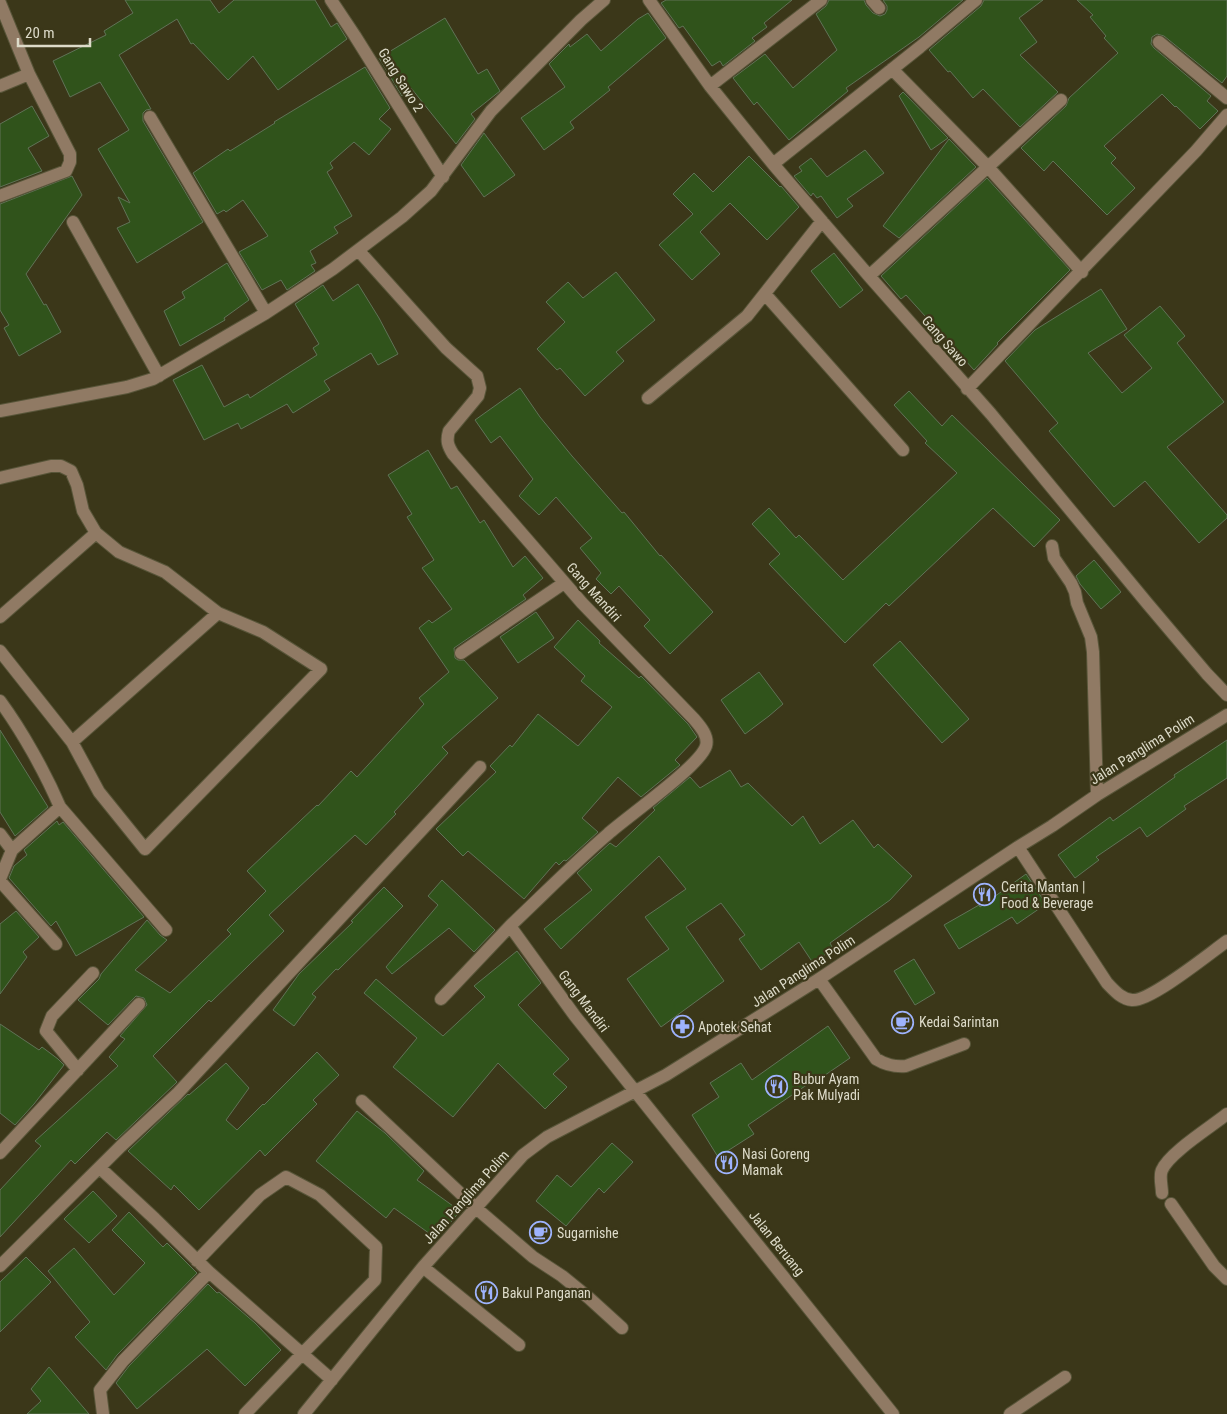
<svg xmlns="http://www.w3.org/2000/svg" width="1227" height="1414" viewBox="0 0 1227 1414" font-family="'Roboto Condensed',sans-serif">
  <style>
    .building { fill: #30531b; stroke: #607357 }
    .lines { fill: none; stroke-linecap: round; stroke-linejoin: round }
    .minor-casing { stroke: #585539; stroke-width: 14 }
    .minor { stroke: #907a64; stroke-width: 12 }
    .labels { text-anchor: middle; dominant-baseline: central; stroke-width: 4.5; stroke-linejoin: round; paint-order: stroke }
    .street-label { font-size: 14px; fill: #dddbc9; stroke: #3b3719 }
    .poi-label { font-size: 14px; fill: #dddbc9; stroke: #3b3719; text-anchor: start }
  </style>
  <rect width="100%" height="100%" fill="#3b3719"/>
  <path class="building" d="M125,0H210L219,13L234,0H315L331,27L337,23L347,39L278,90L253,56L228,80L193,43L191,44L177,19L119,55L151,109L146,110L143,113V121L203,222L137,263L117,228L130,222L118,197L130,203L98,149L129,130L100,82L70,97L53,61L106,35L104,31L133,13Z
    M666,0H792L764,23L767,27L752,38L755,41L723,66L720,61L712,66L683,26L679,28L661,3Z
    M829,0H864L866,5L873,13L880,16L885,14L887,10V6L883,0H963L919,37L846,88L848,91L789,140L757,102L754,105L733,78L765,54L793,88L837,50L816,14L826,6Z
    M984,0H1043L1019,18L1037,42L1020,55L1058,92L1020,127L983,89L973,98L950,71L948,72L929,50L981,6Z
    M1077,0H1227V76L1222,83L1164,36L1157,34L1152,37L1151,44L1154,48L1211,96L1207,101L1218,111L1200,129L1176,106L1175,107L1162,94L1104,146L1116,158L1111,163L1135,188L1107,215L1053,161L1044,171L1021,148L1066,106L1069,98L1118,53L1104,38L1106,36L1090,17L1093,15Z
    M648,13L666,38L608,87L610,90L570,122L574,128L544,150L521,118L565,87L549,64L569,44L570,47L587,34L601,51L638,19Z
    M445,18L478,74L487,69L500,91L471,114L475,119L456,144L411,88L402,96L379,58Z
    M365,67L390,108L379,119L391,129L369,155L354,142L330,163L333,168L327,172L352,216L334,227L338,233L310,251L316,263L311,265L315,271L287,290L281,280L262,290L239,252L268,236L243,200L226,212L224,210L217,214L193,173L228,149L230,151L275,123L274,122Z
    M903,92L948,138L931,150L899,96Z
    M32,106L49,136L28,148L42,171L0,187V124Z
    M484,133L515,175L484,197L461,165Z
    M949,139L976,167L899,238L883,226Z
    M865,150L884,173L847,199L853,206L837,218L821,196L817,198L813,193L811,196L794,176L802,171L799,167L811,158L827,177Z
    M749,156L780,187L781,186L799,207L767,240L730,203L700,232L720,254L692,280L659,245L693,214L673,194L694,173L713,192Z
    M72,176L82,195L26,274L44,305L46,304L61,332L19,356L4,328L9,325L0,310V204Z
    M987,178L1070,270L997,343L998,344L974,370L906,295L901,299L881,276Z
    M834,253L863,290L840,308L811,271Z
    M227,263L249,300L224,318L225,320L180,346L164,311L185,298L182,292Z
    M616,272L655,320L616,352L624,361L585,396L560,368L557,370L537,349L565,322L546,302L568,282L583,298Z
    M358,284L379,318L398,354L378,365L371,353L324,381L330,390L293,413L287,404L241,429L238,423L204,440L173,380L202,365L224,407L248,394L250,398L317,355L313,348L319,344L295,304L323,285L333,301Z
    M1101,289L1127,329L1088,353L1122,393L1152,368L1124,335L1160,306L1185,336L1177,343L1224,402L1167,447L1227,515V518L1199,543L1145,481L1114,507L1049,431L1058,423L1005,361L1035,330Z
    M520,388L540,417L572,456L622,513L624,512L660,556L661,555L713,612L670,654L644,626L650,620L619,586L611,594L596,579L601,573L580,548L592,538L556,497L539,515L519,496L533,479L500,436L491,443L475,420Z
    M909,391L942,426L952,415L1060,520L1034,547L993,508L889,606L886,603L845,643L769,564L780,554L752,524L769,508L796,538L799,535L843,580L957,473L925,443L927,441L894,405Z
    M428,450L451,489L457,486L480,523L484,520L513,567L525,556L543,578L523,595L526,599L454,648L455,658L458,660H464L498,698L442,747L448,753L394,812L396,814L366,845L355,835L269,915L284,931L211,1002L209,1000L153,1056L177,1082L116,1140L107,1132L75,1164L71,1160L0,1237V1190L41,1146L35,1141L118,1066L109,1057L125,1039L120,1036L147,1005L144,998L136,996L108,1025L78,1000L99,979L101,974L147,920L160,935L167,940L135,970L170,993L231,934L227,930L266,891L247,871L317,805L318,806L351,771L357,777L424,704L419,698L449,672L419,628L429,620L432,623L452,609L422,568L434,560L407,517L412,514L388,475Z
    M1094,560L1121,592L1101,609L1080,584L1076,576Z
    M536,612L554,638L518,663L500,637Z
    M578,620L600,641L599,643L639,678L641,676L688,724L697,737L675,760L680,765L641,797L618,777L582,818L598,832L566,861L564,860L559,865L556,862L524,899L468,851L463,856L436,829L496,772L490,766L510,745L512,747L538,714L578,746L612,707L581,681L585,676L554,647Z
    M900,641L969,719L942,743L873,665Z
    M759,672L783,704L769,716L745,734L721,700Z
    M0,730L48,807L15,836L0,812Z
    M1227,740V778L1184,806L1186,809L1147,837L1140,827L1096,857L1099,860L1075,878L1058,855L1110,817L1113,821L1175,777L1174,775Z
    M730,770L741,787L748,783L792,826L803,816L820,844L853,820L874,848L878,844L912,876L890,900L830,943L833,949L813,963L799,942L761,970L739,939L745,935L721,903L686,927L724,981L661,1027L627,979L669,949L645,917L686,889L659,856L561,949L544,929L592,890L577,873L610,843L616,847L655,810L653,808L690,777L700,788Z
    M57,821L59,825L63,822L144,917L76,956L56,921L51,926L9,878L14,866L27,855L24,850Z
    M1026,874L1046,904L1017,924L1012,917L959,949L944,925L979,905L980,907Z
    M442,880L495,930L474,952L449,928L392,974L386,967L438,905L428,896Z
    M384,887L403,906L338,970L336,969L312,994L316,997L294,1026L273,1010L299,974L353,922L351,921Z
    M16,911L39,937L23,952L27,957L0,994V924Z
    M517,951L541,983L518,1005L569,1059L553,1074L567,1087L545,1109L498,1063L453,1117L393,1067L417,1038L364,993L376,979L443,1036L485,997L474,986Z
    M914,959L935,993L915,1005L894,971Z
    M0,1024L39,1050L42,1047L58,1059L64,1065L34,1104L15,1125L0,1113Z
    M828,1026L850,1058L815,1082L814,1080L748,1125L754,1134L718,1157L692,1115L719,1097L710,1083L741,1063L752,1080Z
    M317,1052L339,1075L313,1100L317,1104L265,1156L260,1150L199,1210L174,1185L171,1190L128,1151L188,1094L189,1095L226,1063L249,1088L226,1120L237,1130L263,1104L264,1105Z
    M357,1111L385,1133L424,1171L417,1180L460,1211L437,1239L394,1208L386,1218L316,1161Z
    M612,1143L633,1162L604,1193L599,1188L566,1226L536,1201L557,1175L571,1187Z
    M93,1191L117,1216L89,1243L64,1219Z
    M129,1212L163,1247L167,1243L197,1273L117,1355L106,1370L75,1337L90,1322L48,1271L74,1248L114,1295L145,1263L112,1230Z
    M26,1257L51,1282L0,1332V1282Z
    M208,1284L217,1293L219,1292L255,1323L281,1350L245,1386L207,1349L137,1409L116,1383L129,1366Z
    M49,1367L89,1414H27L41,1401L31,1389Z"/>
  <g class="lines">
    <defs>
      <path id="minor" d="M331,0L355,36L443,177
        M649,0L710,86L773,164L869,276L991,414L1147,603L1207,674L1227,695
        M872,0L879,8
        M0,3L29,74L70,154V162L66,171L0,196
        M1159,42L1227,98
        M892,69L988,167L1082,272
        M0,86L29,74
        M710,86L821,0
        M150,117L266,313
        M773,164L920,47L976,0
        M73,222L159,376
        M359,251L446,348L477,376L480,388L478,396L449,431C446,441 448,446 453,454L582,603L694,719C700,726 709,736 706,746C700,766 627,817 608,834C574,863 543,895 510,926L575,1016L893,1414
        M869,276L1061,100
        M765,294L903,450
        M967,389L1196,151L1227,115
        M648,398L747,316L822,221
        M0,411L127,387L153,379L266,313L333,269L402,217L431,191L491,111L581,20L604,0
        M0,478L51,466H61L71,471L77,485L83,511L96,533L119,552L165,572L218,613L72,742
        M1052,546L1054,558L1071,583L1075,592L1077,603L1091,637L1093,652L1097,795
        M0,617L96,533
        M0,651L72,742L99,792L145,849L321,669L263,632L218,613
        M461,653L564,583
        M0,701C22,731 45,772 60,807L166,930
        M0,834L12,850
        M1018,847L1107,983C1114,990 1121,999 1132,1000C1150,1002 1210,953 1227,941
        M0,879L12,850L60,807
        M0,881L56,944
        M819,979L876,1059C886,1065 894,1067 906,1066L964,1044
        M441,999L510,926
        M78,1070L46,1031L52,1016L93,973
        M362,1101L476,1208L533,1257L562,1276L589,1298L622,1328
        M0,1153L139,1004
        M100,1168L155,1219L209,1272L332,1380
        M1162,1193C1162,1186 1159,1176 1162,1170C1169,1153 1211,1127 1227,1114
        M1171,1204L1214,1266L1227,1279
        M197,1261L260,1195L286,1177L320,1195L376,1247L375,1280L302,1354L245,1414
        M0,1266L121,1146L177,1094L480,767
        M423,1267L519,1345
        M103,1414L100,1390L123,1361L209,1272
        M304,1414L423,1267L523,1155L547,1137L666,1075L819,979L1018,847L1052,826L1097,795L1227,715
        M1010,1414L1065,1377"/>
    </defs>
    <use href="#minor" class="minor-casing"/>
    <use href="#minor" class="minor"/>
  </g>
  <defs>
    <symbol id="restaurant-ring" viewBox="-11 -11 22 22"><circle r="9.5" fill="#3b3719" stroke="#9eb3fd" stroke-width="1.5"/><path d="M-5-6h1v4h1v-4h1v4h1v-4h1v5L-1.5 .5V6h-2V.5L-5-1ZM5-6V6H3V1.5H1.5Q1.5-4 5-6Z" fill="#9eb3fd"/></symbol>
    <symbol id="cafe-ring" viewBox="-11 -11 22 22"><circle r="9.5" fill="#3b3719" stroke="#9eb3fd" stroke-width="1.5"/><path d="M-5.5-4.5H6V0H3Q3 3.5 0 3.5H-2.5Q-5.5 3.5-5.5 0ZM3-3.2v2h1.7v-2ZM-6 4.5H4V6H-6Z" fill="#9eb3fd"/></symbol>
    <symbol id="pharmacy-ring" viewBox="-11 -11 22 22"><circle r="9.5" fill="#3b3719" stroke="#9eb3fd" stroke-width="1.5"/><path d="M-2-6h4v4h4v4h-4v4h-4v-4h-4v-4h4Z" fill="#9eb3fd"/></symbol>
  </defs>
  <g fill-rule="evenodd">
    <use href="#restaurant-ring" x="972" y="882" width="25" height="25"/>
    <use href="#cafe-ring" x="890" y="1010" width="25" height="25"/>
    <use href="#pharmacy-ring" x="670" y="1014" width="25" height="25"/>
    <use href="#restaurant-ring" x="764" y="1074" width="25" height="25"/>
    <use href="#restaurant-ring" x="714" y="1150" width="25" height="25"/>
    <use href="#cafe-ring" x="528" y="1220" width="25" height="25"/>
    <use href="#restaurant-ring" x="474" y="1280" width="25" height="25"/>
  </g>
  <g class="labels">
    <g class="street-label">
      <text transform="translate(401 80) rotate(58)">Gang Sawo 2</text>
      <text transform="translate(945 341) rotate(49)">Gang Sawo</text>
      <text transform="translate(594 592) rotate(48)">Gang Mandiri</text>
      <text transform="translate(1142 749) rotate(-32)">Jalan Panglima Polim</text>
      <text transform="translate(803 971) rotate(-33)">Jalan Panglima Polim</text>
      <text transform="translate(584 1001) rotate(53)">Gang Mandiri</text>
      <text transform="translate(466 1197) rotate(-48)">Jalan Panglima Polim</text>
      <text transform="translate(777 1243) rotate(51)">Jalan Beruang</text>
    </g>
    <g class="poi-label">
      <text x="1001" y="887">Cerita Mantan |<tspan x="1001" dy="16">Food &amp; Beverage</tspan></text>
      <text x="919" y="1022">Kedai Sarintan</text>
      <text x="698" y="1027">Apotek Sehat</text>
      <text x="793" y="1079">Bubur Ayam<tspan x="793" dy="16">Pak Mulyadi</tspan></text>
      <text x="742" y="1154">Nasi Goreng<tspan x="742" dy="16">Mamak</tspan></text>
      <text x="557" y="1233">Sugarnishe</text>
      <text x="502" y="1293">Bakul Panganan</text>
    </g>
  </g>
  <path d="M18 38v8h72v-8" fill="none" stroke="#dddbc9" stroke-width="2.5"/>
  <text x="25" y="38" font-size="15" fill="#dddbc9" stroke="#3b3719" stroke-width="4" paint-order="stroke">20 m</text>
</svg>
